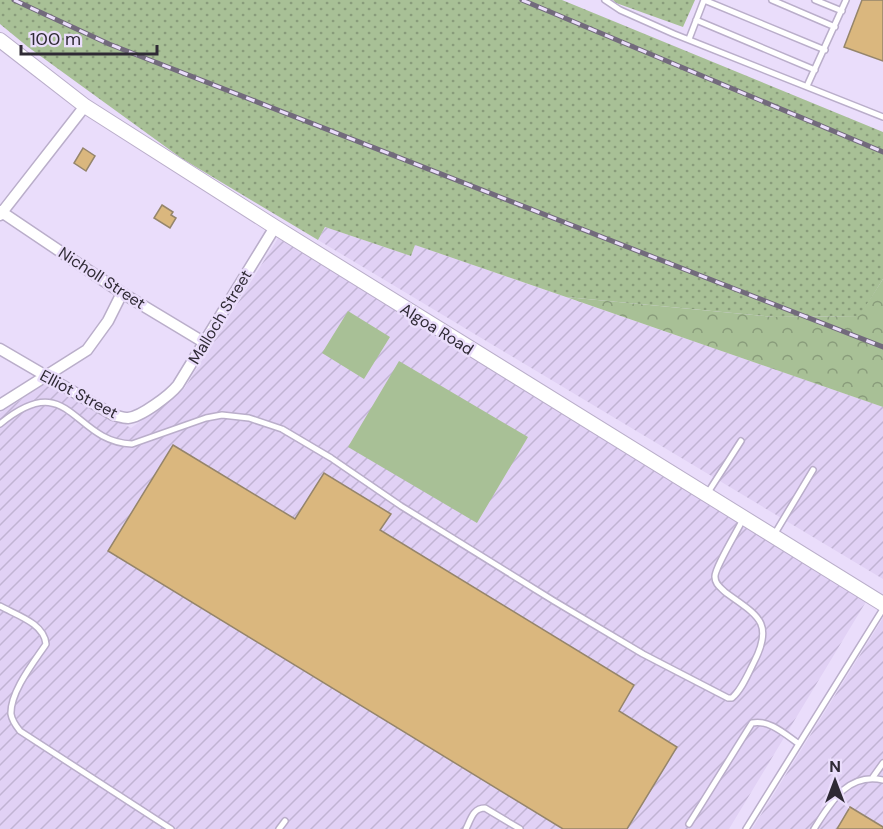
<svg xmlns="http://www.w3.org/2000/svg" width="883" height="829" viewBox="0 0 883 829" font-family="'DM Sans',sans-serif">
  <style>
    .industrial { fill: url(#industrial-furrows) }
    .grass { fill: url(#grass-dots) }
    .forest { fill: url(#forest-crowns) }
    .pitch { fill: #a8c096 }
    .building { fill: #dab77e; stroke: #95856b; stroke-width: 1.5 }
    .lines { fill: none; stroke-linecap: round; stroke-linejoin: round }
    .lane-casing { stroke: #baaeca; stroke-width: 8 }
    .street-casing { stroke: #baaeca; stroke-width: 13 }
    .secondary-casing { stroke: #baaeca; stroke-width: 16 }
    .lane { stroke: #fff; stroke-width: 5 }
    .street { stroke: #fff; stroke-width: 10 }
    .secondary { stroke: #fff; stroke-width: 14 }
    .rail-casing { stroke: #726a7c; stroke-width: 5 }
    .rail { stroke: #eaddfb; stroke-width: 3; stroke-dasharray: 9; stroke-linecap: butt }
    .labels { text-anchor: middle; dominant-baseline: central; stroke-width: 5; stroke-linejoin: round; paint-order: stroke }
    .street-label { font-size: 16px; fill: #2f2a35; stroke: #eaddfb }
  </style>
  <defs>
    <pattern id="industrial-furrows" width="10" height="10" patternUnits="userSpaceOnUse" patternTransform="scale(1.5)"><rect width="10" height="10" fill="#e1d1f5"/><path d="M-1 1l2-2M0 10L10 0M9 11l2-2" fill="none" stroke="#c1b4d3"/></pattern>
    <pattern id="grass-dots" width="8" height="8" patternUnits="userSpaceOnUse" patternTransform="scale(1.5)"><rect width="8" height="8" fill="#a8c096"/><path d="M2 2h.1M6 6h.1" fill="none" stroke="#899c7b" stroke-width="1.8" stroke-linecap="round"/></pattern>
    <pattern id="forest-crowns" width="20" height="18" patternUnits="userSpaceOnUse" patternTransform="scale(1.5)"><rect width="20" height="18" fill="#a8c096"/><path d="M2 6a3 3 0 1 1 6 0M12 15a3 3 0 1 1 6 0" fill="none" stroke="#899c7b"/></pattern>
  </defs>
  <rect width="100%" height="100%" fill="#eaddfb"/>
  <path class="industrial" d="M325,227L411,256L415,245L883,407V579L318,240Z
    M280,235L867,600L729,829H0V413L47,383L131,428L184,389Z
    M883,618V829H752Z"/>
  <path class="grass" d="M0,0H562L883,132V279L860,316L774,317L566,297L415,245L411,256L325,227L318,240L181,158L28,47L0,24Z
    M613,0H695L683,27L616,3Z"/>
  <path class="forest" d="M883,279V407L566,297L774,317L859,316Z"/>
  <path class="pitch" d="M348,311L390,337L364,379L322,353Z
    M399,361L528,437L477,523L348,447Z"/>
  <path class="building" d="M862,0H883V61L844,47Z
    M83,148L95,156L86,171L74,163Z
    M162,205L173,212L171,215L176,218L170,228L154,218Z
    M173,445L295,519L324,473L391,514L380,530L634,685L619,711L677,747L627,829H563L108,551Z
    M850,807L883,827V829H837Z"/>
  <g class="lines">
    <defs>
      <path id="lane" d="M605,0L620,10L674,34L883,117
        M704,0L825,50
        M772,0L835,27
        M815,0L842,11
        M696,20L815,70
        M689,39L704,0
        M807,86L846,0
        M0,424C70,366 72,442 132,444L206,418L222,415L249,418L282,429L331,458L401,506L554,601L643,654L728,698H732C742,689 748,674 754,662C775,621 756,615 725,592C720,587 715,584 715,577C714,569 738,530 743,519
        M707,494L741,441
        M774,535L813,470
        M0,606C16,615 44,623 46,644C34,662 10,692 11,714C12,721 16,726 20,731L171,829
        M873,777L883,763
        M689,824L752,723C769,719 786,735 799,744
        M279,829L285,821
        M466,829C471,819 473,808 485,808L520,829
        M746,829L883,609
        M814,829C830,804 847,772 883,780"/>
      <path id="street" d="M0,211L122,293L205,343
        M0,215L85,106
        M0,349L113,415C118,416 123,418 128,418C141,417 170,395 178,385L275,227
        M0,405L87,350L108,321L122,293"/>
      <path id="secondary" d="M0,40L85,106L275,227L883,604"/>
    </defs>
    <use href="#lane" class="lane-casing"/>
    <use href="#street" class="street-casing"/>
    <use href="#secondary" class="secondary-casing"/>
    <use href="#lane" class="lane"/>
    <use href="#street" class="street"/>
    <use href="#secondary" class="secondary"/>
    <defs>
      <path id="rail" d="M14,0L109,44L883,347
        M522,0L883,152"/>
    </defs>
    <use href="#rail" class="rail-casing"/>
    <use href="#rail" class="rail"/>
  </g>
  <g class="labels">
    <g class="street-label">
      <text transform="translate(102 278) rotate(33)">Nicholl Street</text>
      <text transform="translate(220 317) rotate(-59)">Malloch Street</text>
      <text transform="translate(437 329) rotate(32)">Algoa Road</text>
      <text transform="translate(79 394) rotate(28)">Elliot Street</text>
    </g>
  </g>
  <g transform="translate(835 781)" stroke="#eaddfb" stroke-width="4.5" paint-order="stroke">
  <path d="M0-4.5L10 22L0 15L-10 22Z" fill="#2f2a35"/>
  <text y="-9" font-size="16" font-weight="bold" text-anchor="middle" fill="#2f2a35">N</text>
  </g>
  <path d="M21 45v9h136v-9" fill="none" stroke="#2f2a35" stroke-width="3"/>
  <text x="30" y="45" font-size="18" fill="#2f2a35" stroke="#eaddfb" stroke-width="4.5" paint-order="stroke">100 m</text>
</svg>
